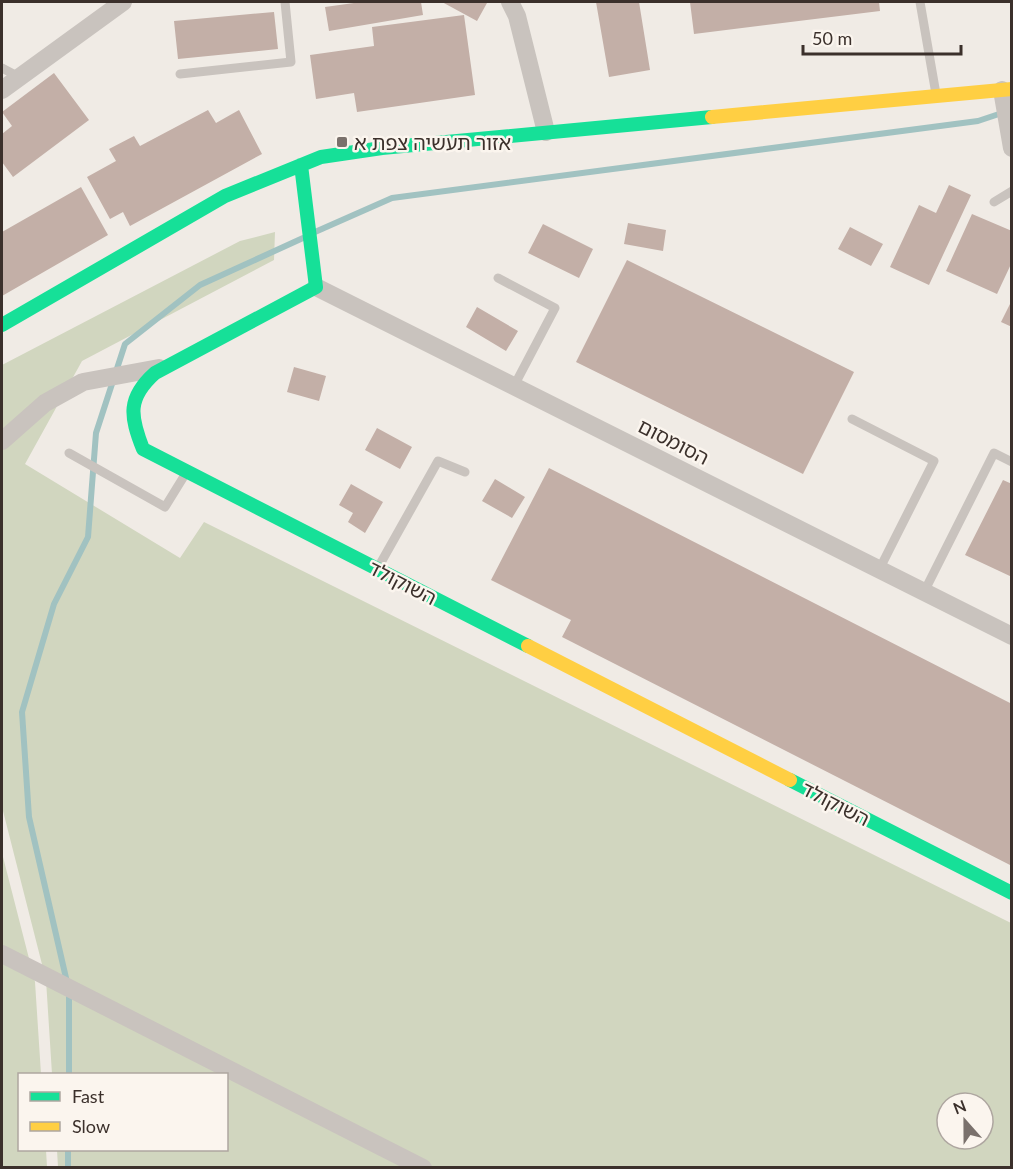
<svg xmlns="http://www.w3.org/2000/svg" width="1013" height="1169" viewBox="0 0 1013 1169" font-family="Lato,'Noto Sans Hebrew',sans-serif">
  <style>
    .green { fill: #d1d6bf; fill-rule: evenodd }
    .lines { fill: none; stroke-linecap: round; stroke-linejoin: round }
    .stream { stroke: #a1c2c1; stroke-width: 6 }
    .building { fill: #c3afa7 }
    .lane { stroke: #c9c3be; stroke-width: 9 }
    .street { stroke: #c9c3be; stroke-width: 18 }
    .fast { stroke: #16e098; stroke-width: 14 }
    .slow { stroke: #ffcf43; stroke-width: 14 }
    .poi-dot { fill: #7a716c; stroke: #fbf5ee; stroke-width: 2 }
    .labels { text-anchor: middle; dominant-baseline: central; stroke-width: 5; stroke-linejoin: round; paint-order: stroke }
    .poi-label { font-size: 20px; fill: #3b302b; stroke: #fbf5ee; text-anchor: start }
    .street-label { font-size: 20px; fill: #3b302b; stroke: #fbf5ee }
  </style>
  <rect width="100%" height="100%" fill="#f0ebe5"/>
  <path class="green" d="M275,232L274,260L82,361L25,464L180,558L204,522L1011,923V1167H58L57,1150H226V1074H52L46,980L2,807V365L240,241ZM947,1103H983V1139H947Z
    M2,853L35,982L41,1074H20V1150H46L47,1167H2Z"/>
  <g class="lines">
    <path class="stream" d="M315,232L392,198L978,121L1002,113
      M69,1074V991L29,817L22,712L54,604L88,537L96,433L125,344L200,285L303,238
      M68,1168V1150"/>
  </g>
  <path class="building" d="M361,2H421L423,15L329,31L325,7Z
    M442,2H484L487,3L477,21Z
    M596,2H639L650,70L609,77Z
    M690,2H879L880,11L694,34Z
    M274,12L278,49L178,59L174,21Z
    M464,15L475,95L357,112L354,93L316,99L310,55L374,46L372,27Z
    M54,73L89,120L13,177L2,162V134L12,126L2,112Z
    M208,110L216,123L239,110L262,154L130,226L123,212L110,219L87,177L116,161L109,149L134,136L140,146Z
    M949,185L971,195L929,285L890,267L919,205L936,213Z
    M81,187L108,235L2,296V232Z
    M972,214L1012,231V262L997,294L946,271Z
    M628,223L666,230L663,251L624,244Z
    M543,224L593,249L579,278L528,253Z
    M850,227L883,244L871,266L838,249Z
    M627,260L854,372L803,474L576,362Z
    M1012,300V327L1001,322Z
    M477,307L518,331L506,351L466,327Z
    M294,367L326,376L319,401L287,392Z
    M377,428L412,447L400,469L365,450Z
    M549,468L1012,704V866L562,637L571,620L491,580Z
    M495,479L525,497L512,518L482,501Z
    M1003,480L1012,484V577L965,555Z
    M351,484L383,502L365,533L348,522L353,513L339,505Z"/>
  <g class="lines">
    <path class="lane" d="M920,2L936,94
      M2,68L19,77
      M180,74L291,62L285,2
      M994,202L1012,191
      M498,278L555,308L514,386
      M852,419L934,461L879,570
      M69,453L165,507L186,473
      M379,566L438,461L465,472
      M924,592L994,453L1012,462"/>
    <path class="street" d="M510,2L517,16L546,132
      M2,90L123,2
      M1002,90L1012,148
      M316,287L1012,636
      M2,441L45,403L83,382L159,368
      M2,954L423,1168"/>
    <path class="fast" d="M301,165L316,287L155,373C127,398 130,416 143,449L528,646
      M2,325L225,196L321,157L382,148L712,117
      M790,780L1012,893"/>
    <path class="slow" d="M712,117L1012,89
      M528,646L790,780"/>
  </g>
  <rect class="poi-dot" x="336" y="136" width="12" height="12" rx="3"/>
  <g class="labels">
    <g class="poi-label">
      <text x="354" y="142">אזור תעשיה צפת א</text>
    </g>
    <g class="street-label">
      <text transform="translate(674 441) rotate(27)">הסומסום</text>
      <text transform="translate(403 582) rotate(27)">השוקולד</text>
      <text transform="translate(836 803) rotate(27)">השוקולד</text>
    </g>
  </g>
  <rect width="1013" height="1169" fill="none" stroke="#3b302b" stroke-width="6"/>
  <rect x="18" y="1073" width="210" height="78" fill="#fbf5ee" stroke="#aea6a0" stroke-width="1.5"/>
  <rect x="30" y="1092" width="30" height="9" fill="#16e098" stroke="#aea6a0" stroke-width="1.5"/>
  <text x="72" y="1103" font-size="18" fill="#3b302b">Fast</text>
  <rect x="30" y="1122" width="30" height="9" fill="#ffcf43" stroke="#aea6a0" stroke-width="1.5"/>
  <text x="72" y="1133" font-size="18" fill="#3b302b">Slow</text>
  <g transform="translate(965 1121) rotate(339)"><circle r="28" fill="#fbf5ee" stroke="#aea6a0" stroke-width="1.5"/>
  <path d="M0-4.5L10 22L0 15L-10 22Z" fill="#7a716c"/>
  <text y="-9" font-size="16" font-weight="bold" text-anchor="middle" fill="#3b302b">N</text>
  </g>
  <path d="M803 45v9h158v-9" fill="none" stroke="#3b302b" stroke-width="3"/>
  <text x="812" y="45" font-size="18" fill="#3b302b" stroke="#fbf5ee" stroke-width="4.5" paint-order="stroke">50 m</text>
</svg>
